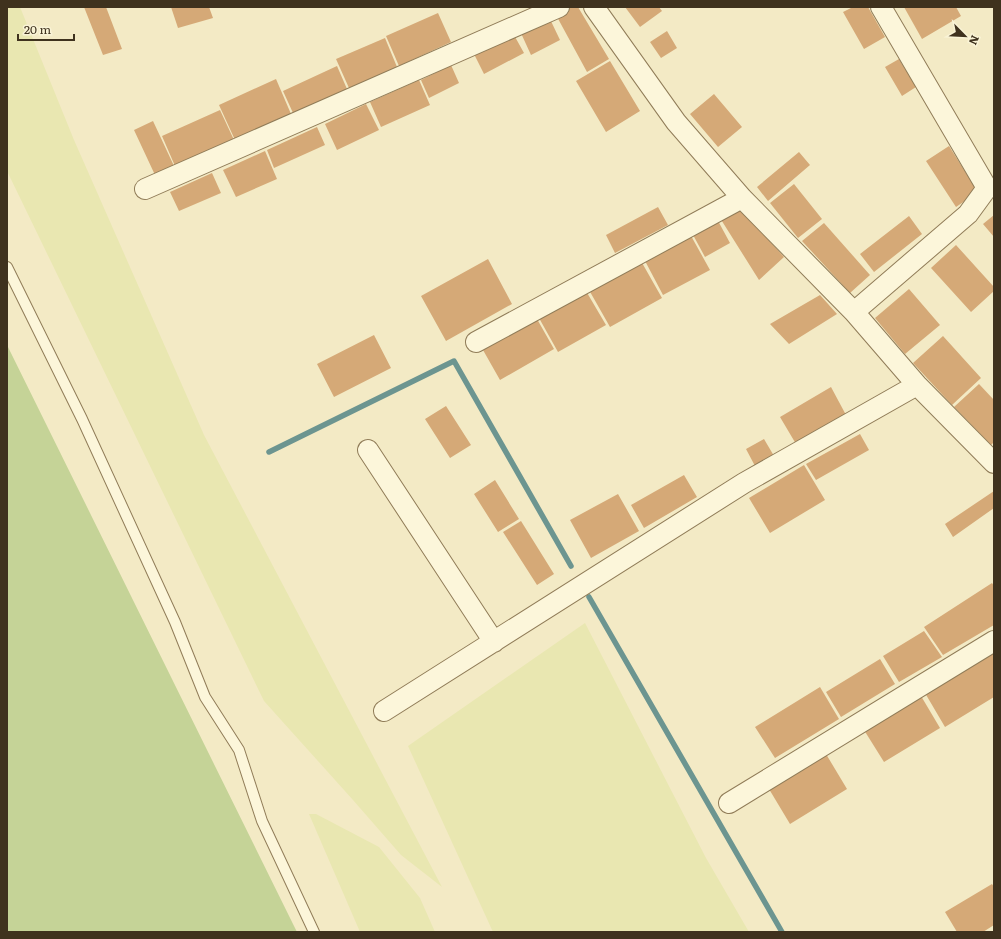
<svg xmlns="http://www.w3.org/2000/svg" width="1001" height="939" viewBox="0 0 1001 939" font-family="Literata,serif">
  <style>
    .farmland { fill: #e9e7b1 }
    .green { fill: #c5d397 }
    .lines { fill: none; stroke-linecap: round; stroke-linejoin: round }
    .stream { stroke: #6c9590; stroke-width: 5.5 }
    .building { fill: #d5a977 }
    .lane-casing { stroke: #907c58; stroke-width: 12 }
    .street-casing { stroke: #907c58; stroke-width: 22 }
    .lane { stroke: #fcf6da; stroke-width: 10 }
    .street { stroke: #fcf6da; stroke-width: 20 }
  </style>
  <rect width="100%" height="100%" fill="#f3eac5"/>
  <path class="farmland" d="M7,7H20L74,140L204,435L442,887L401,855L353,800L264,701L7,171Z
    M585,623L706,858L749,932H493L408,746Z
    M309,814H316L379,847L420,898L435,932H360Z"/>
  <path class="green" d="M7,345L293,924L297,932H7Z"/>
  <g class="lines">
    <path class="stream" d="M269,452L454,361L571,566
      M589,597L782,932"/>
  </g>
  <path class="building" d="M84,7H106L122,49L103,55Z
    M171,7H209L213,18L178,28Z
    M572,7H578L609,59L587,72L556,15Z
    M625,7H659L662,11L640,27Z
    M853,7H868L885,37L864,49L843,12Z
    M904,7H956L961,16L922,39Z
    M438,13L451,42L399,66L386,36Z
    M549,17L560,40L531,55L520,31Z
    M667,31L677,48L661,58L650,42Z
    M514,35L524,53L484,74L474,54Z
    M385,38L397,67L349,88L336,59Z
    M899,59L916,87L902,96L885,67Z
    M610,61L640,111L606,132L576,81Z
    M451,65L459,83L429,98L421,80Z
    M337,66L347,89L293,113L283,91Z
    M276,79L291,114L235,140L219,105Z
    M419,80L430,105L381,127L370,102Z
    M714,94L742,127L718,147L690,114Z
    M366,104L379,130L337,150L325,124Z
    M220,110L234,140L175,166L162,136Z
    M153,121L174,166L155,175L134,130Z
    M317,127L325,145L274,168L267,150Z
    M949,146L978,192L956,207L926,161Z
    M265,151L277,179L236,197L223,170Z
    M799,152L810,165L768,201L757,187Z
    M212,173L221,193L179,211L170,192Z
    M794,184L822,219L798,238L770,203Z
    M658,207L668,225L615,253L606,235Z
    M739,207L784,257L759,280L720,218Z
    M994,215V237L983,224Z
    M909,216L922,234L874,272L860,254Z
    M717,219L730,243L705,257L692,233Z
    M824,223L870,275L850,293L802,241Z
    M690,234L710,270L663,295L644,259Z
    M956,245L994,287V291L971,312L931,268Z
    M488,259L512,304L446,341L421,296Z
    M641,261L662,298L610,327L589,290Z
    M909,289L940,325L905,354L875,318Z
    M586,291L606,325L558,352L539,318Z
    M820,295L837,314L789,344L770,324Z
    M537,319L554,349L500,380L483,350Z
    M374,335L391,368L334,397L317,364Z
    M943,336L981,378L952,405L913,363Z
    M979,384L994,400V442L991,445L954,407Z
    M831,387L846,415L796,444L780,417Z
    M446,406L471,445L450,458L425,419Z
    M860,434L869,450L816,480L806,464Z
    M764,439L774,456L755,466L746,449Z
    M804,465L825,500L770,533L749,498Z
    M684,475L697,497L644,528L631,505Z
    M495,480L519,519L498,532L474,494Z
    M994,491V508L953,537L945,524Z
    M618,494L639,531L591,558L570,520Z
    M521,521L554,574L537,585L503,532Z
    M992,583L994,586V625L943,655L924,627Z
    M924,631L942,657L899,682L883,656Z
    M994,651V697L945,727L925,693Z
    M880,659L895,684L841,717L826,692Z
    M820,687L839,719L775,758L755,727Z
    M921,696L940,728L884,762L864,730Z
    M826,754L847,789L790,824L769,789Z
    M992,884L994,887V925L983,932H957L945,912Z"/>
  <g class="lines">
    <defs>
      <path id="lane" d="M7,267L82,419L175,622L205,697L239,750L262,821L314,932"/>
      <path id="street" d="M594,7L676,122L742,198L854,312L917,385L994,463
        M145,189L559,7
        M854,312L968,214L987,188L881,7
        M476,342L742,198
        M368,450L494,642
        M384,711L744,483L917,385
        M729,803L994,641"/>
    </defs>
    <use href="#lane" class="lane-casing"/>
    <use href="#street" class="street-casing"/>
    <use href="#lane" class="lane"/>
    <use href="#street" class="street"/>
  </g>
  <rect width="1001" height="939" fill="none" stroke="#3f321e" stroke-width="16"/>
  <g transform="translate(965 36) rotate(114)" stroke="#f9f3d6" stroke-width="3" paint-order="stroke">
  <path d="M0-3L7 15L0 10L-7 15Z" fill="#3f321e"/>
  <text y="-6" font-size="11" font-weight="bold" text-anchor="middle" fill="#3f321e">N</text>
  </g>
  <path d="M18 34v6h56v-6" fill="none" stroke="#3f321e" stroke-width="2"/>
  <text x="24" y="34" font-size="12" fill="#3f321e" stroke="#f9f3d6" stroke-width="3" paint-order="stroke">20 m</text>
</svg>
